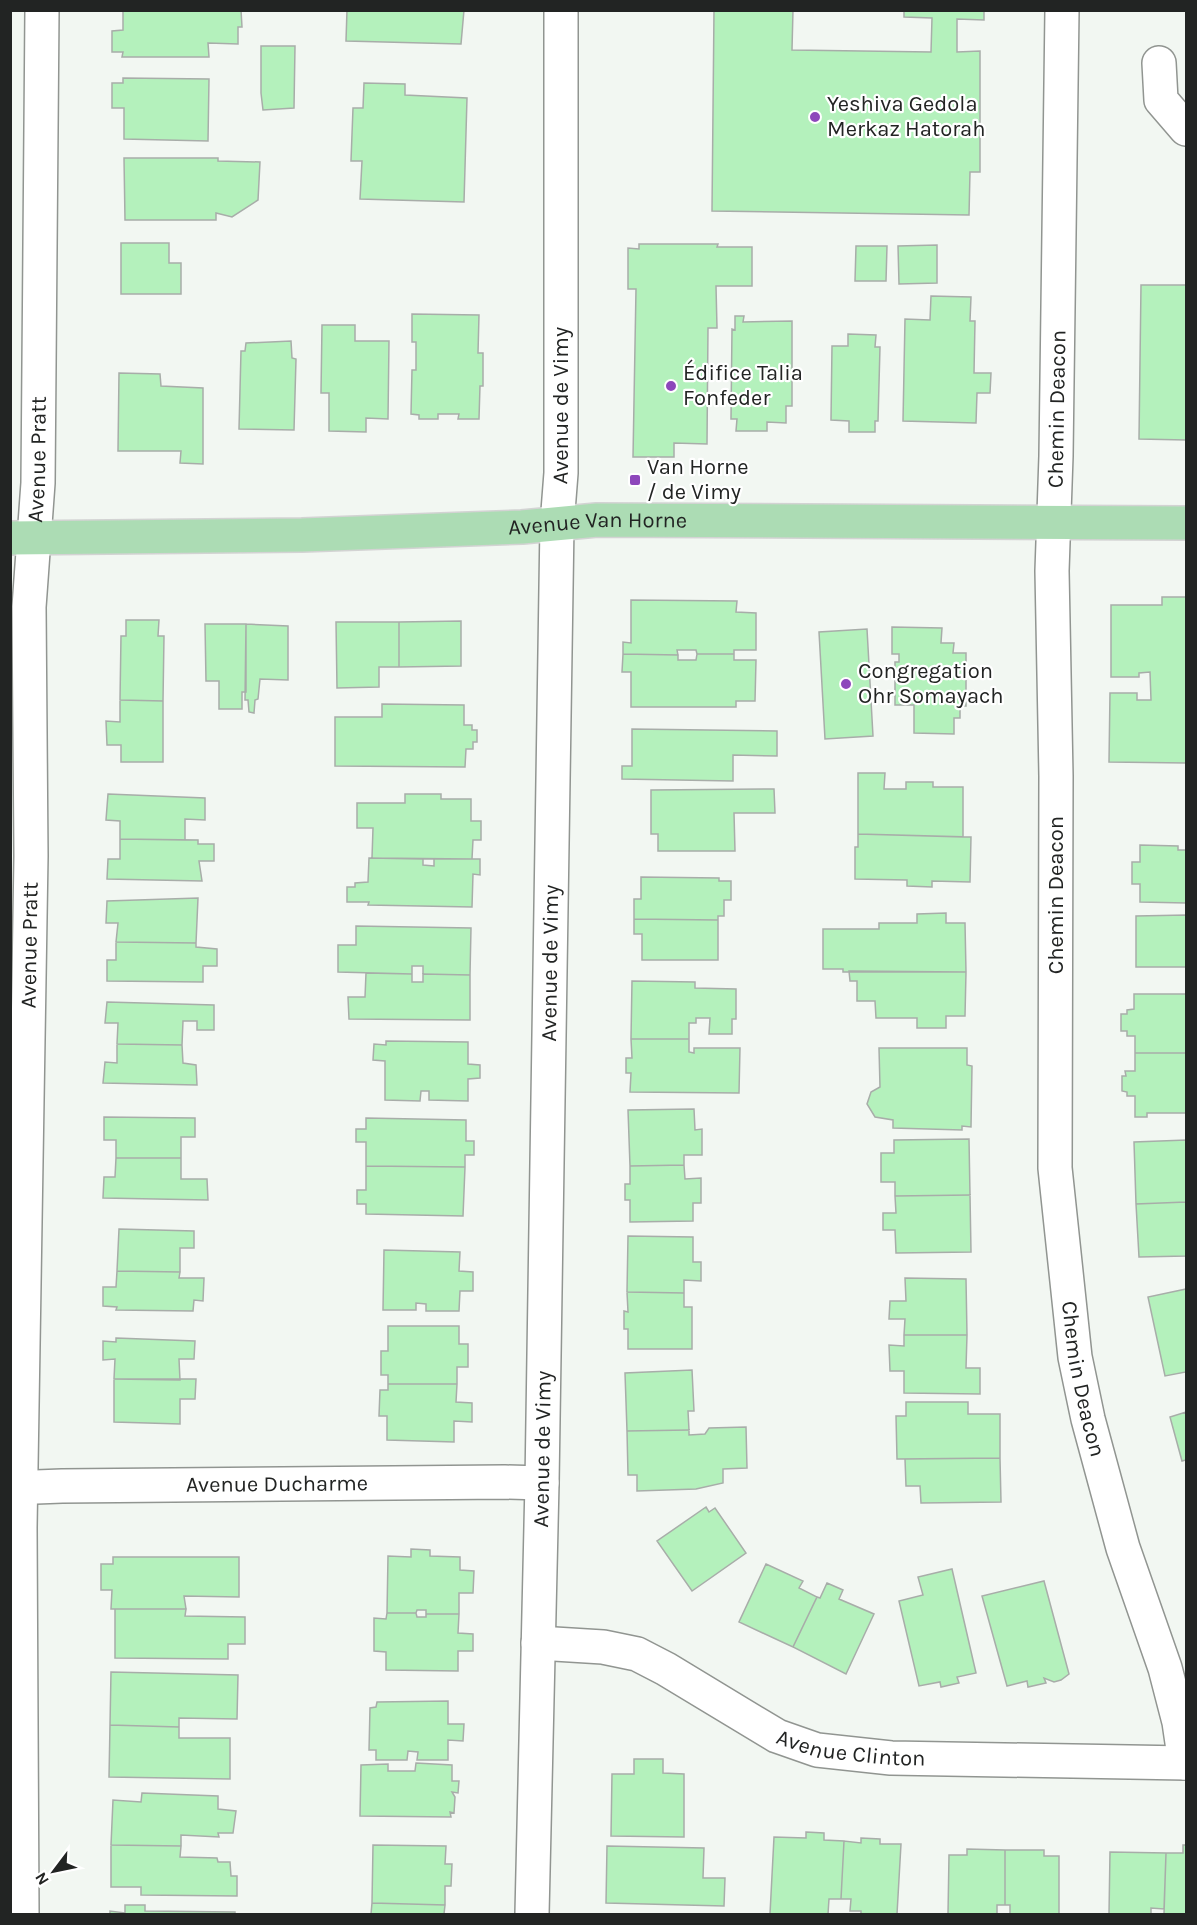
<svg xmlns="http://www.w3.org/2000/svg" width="1197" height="1925" viewBox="0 0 1197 1925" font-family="Karla,sans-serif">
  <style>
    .building { fill: #b4f1bc; stroke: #a8ada9; stroke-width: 1.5 }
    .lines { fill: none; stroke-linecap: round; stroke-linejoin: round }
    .minor-casing { stroke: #919591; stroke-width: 36 }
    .major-casing { stroke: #d3d3d3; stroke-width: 36 }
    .minor { stroke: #fff; stroke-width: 33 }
    .major { stroke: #acdcb4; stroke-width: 33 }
    .poi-dot { fill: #8d47bb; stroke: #fff; stroke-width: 2 }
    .labels { text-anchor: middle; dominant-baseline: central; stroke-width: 4.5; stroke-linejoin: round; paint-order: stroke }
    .poi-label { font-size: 22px; fill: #222423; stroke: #fff; text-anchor: start }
    .street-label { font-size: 22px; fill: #222423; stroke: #fff }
  </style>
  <rect width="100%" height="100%" fill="#f2f7f2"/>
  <path class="building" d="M123,10H241L242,27H238V44L208,43L209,57H122L123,52H112V31L123,30Z
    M347,10H464L461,44L346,41Z
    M714,10H793L792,50L931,52L932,18L904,17V10H984V20L957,19V52L980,51V172H970L969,215L712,211Z
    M261,46H295L294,108L263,110L261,93Z
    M123,78L209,79L208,141L124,139V108H112V83H123Z
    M364,83L405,84V95L467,98L464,202L360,199L362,161H351L353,108H363Z
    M124,158H218V161L260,162L258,200L232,217L216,213V220H125Z
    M121,243H169V263H181V294H121Z
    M639,244H718L717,247H752V286H716L717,328H708L707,444L674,443V457H633L636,289H628V248L639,249Z
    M937,245V283L899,284L898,246Z
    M856,246H887L886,281H855Z
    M1141,285H1186V440L1139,439Z
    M931,296L971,297L970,321H975L974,373H991L990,393H977L976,423L903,421L905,319L930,320Z
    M412,314L479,315L478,353H483V386H480L479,419H458L459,414H438V419H419V415L411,414L412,370H416V342H412Z
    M735,316H744L743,322L792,321V406H786V423L767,422V431H736L737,419H731L732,329L735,330Z
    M322,325H355V341H389L388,419L366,418V432L329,431V393H321Z
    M848,334L876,335L875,347H880L878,421H875V432H849V421L831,420L832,346H848Z
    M291,341L292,358L296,359L294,430L239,429L241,351H245L246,343Z
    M119,373L160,374L161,386L203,388V464L180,463L181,451H118Z
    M1162,597H1186V763L1109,762L1110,693H1137V700H1151L1150,672L1139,673V677H1111V605H1162Z
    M631,600L737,601L736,612L756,613V650H734V654H697L696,650H677L678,655L623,654V642L631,643Z
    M126,620H159L158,636H164L163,701L120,700L121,636H126Z
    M461,621V666L399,667V622Z
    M336,622H399V667H379V687L337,688Z
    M205,624H246V692H242V709H219V681H206Z
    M246,624L288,626V680L260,679L258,699L255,700L254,713L249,712L248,700H245Z
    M892,627L942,628L941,643H954L953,653H966V706H960V718H954V734L914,733V705H895V662H899V654H892Z
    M867,629L873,736L825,739L819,632Z
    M623,654L678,655V660H696L697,654H734V660H756L755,701H736V707H631V672H622Z
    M120,700L163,701V762H121V745H107L106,721L120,722Z
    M382,704L464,705V725H472V730H477V742H473V749H466L465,767L335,766V717H382Z
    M632,729L777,731V756L733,755V781L622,779V766H632Z
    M858,773H885L884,789H906V782H933V787H963V837L858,834Z
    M774,789L775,813H734L735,851H658V834H651V790Z
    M108,794L205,798V820L185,819V840L120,839V821L106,820Z
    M405,794H441V799H471V821H481V840H473L472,859L372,858L373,828H357V803H405Z
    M858,834L971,837L970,882L932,881V887L907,886V880L855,879V847H858Z
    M120,839L198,840V844H214V861H199L202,881L107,879L108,859H120Z
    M1140,845L1178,846V850H1186V903L1140,902V884H1132V862H1140Z
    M369,858L423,859V865L434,866V859H480V875L473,874L472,907L368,905L369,902H347V887H355V883L368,882Z
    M641,877L719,878V881H731V900H724V916H718V920L634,919V899H641Z
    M198,898L196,943L116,942L118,923H106L107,901Z
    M946,913V923H965L966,972H843V969H823V929H879V923H917V914Z
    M1186,915V967H1136V916Z
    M634,919L718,920V960H642V934H634Z
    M356,926L471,928L470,975L423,974V966H412V974L338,972V945H356Z
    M116,942L196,943V947L217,949V966H203V982L107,981V960H116Z
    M849,971L966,972L965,1016H946V1028H917V1018H876L875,1001H857V981H850Z
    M366,973L412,974V982H423V974L470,975V1020L349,1019L348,997H365Z
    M632,981L695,982V988L736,989V1019H732V1034H709L710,1018H696V1023H689V1039H631Z
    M1134,994H1186V1053H1135V1036H1127V1031H1121V1014H1127V1010L1134,1009Z
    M107,1002L214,1005V1030H197V1021H183L182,1045L117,1044L118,1023H105Z
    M631,1039H689V1052L694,1053V1048H740L739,1093L630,1092L631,1073H626V1058H632Z
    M386,1041L468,1042V1064L480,1065V1078L468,1079V1101L429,1100V1091H421L420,1101L385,1100V1061L373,1060L374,1044L386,1045Z
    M117,1044L182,1045L183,1063L196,1065L197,1085L103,1083L105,1062L117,1063Z
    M879,1048H967V1065L972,1066L971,1127L962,1126V1130L893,1128V1120L875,1117L867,1104L871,1092L880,1087Z
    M1135,1053H1186V1113H1147V1117H1135V1096H1127V1092L1122,1091V1076H1126L1125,1071H1135Z
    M694,1109L695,1130L702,1129V1155H684V1165L630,1166L628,1110Z
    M104,1117L195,1118V1137H181V1158H116V1140H104Z
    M366,1118L466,1120V1141H474V1155H465V1167L366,1166V1142H356V1129H366Z
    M969,1139L970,1195L895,1196V1182H881V1153H894V1140Z
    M1186,1140V1202L1136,1204L1134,1142Z
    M116,1158H181V1179H207L208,1200L103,1198L104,1177H115Z
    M684,1165L685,1179L701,1178V1203H693V1221L630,1222V1200H625V1184H630V1166Z
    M366,1166L465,1167L463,1216L366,1214V1204H357V1190H366Z
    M970,1195L971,1252L896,1253L895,1230H883V1213H896L895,1196Z
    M1186,1202V1256L1139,1257L1136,1204Z
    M119,1229L194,1231V1248H180V1272L117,1271Z
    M628,1236L693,1237V1262H701V1281L684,1280V1293L627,1292Z
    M384,1250L460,1252L459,1271L473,1272V1291H460L459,1311H426V1304L416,1303V1310H383Z
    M117,1271L180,1272L179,1278H204L203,1301L194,1300L193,1311L116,1310L117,1307L103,1306V1287H116Z
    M905,1278L966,1279L967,1335H904L905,1319H889L890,1301H906Z
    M1186,1289V1372L1165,1376L1148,1297Z
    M627,1292L684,1293V1307H692V1349H628V1329H624V1311L628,1312Z
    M388,1326H459V1344H468V1367H457V1384H388V1375H381V1351H388Z
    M904,1335H967L966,1368H980V1394L904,1393V1371H890L889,1345L904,1346Z
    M116,1338L195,1341L194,1359H179L180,1380L114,1379L115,1359L103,1360V1341L116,1342Z
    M692,1370L694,1411H688L689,1430L627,1431L625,1373Z
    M114,1379H196L195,1399H180V1424L114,1422Z
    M388,1384H457L456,1402L472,1403V1422L454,1421V1442L387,1440V1416H379L380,1390H388Z
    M906,1402H968V1414H1000V1458L897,1459L896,1416H906Z
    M1186,1412V1460L1182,1461L1170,1417Z
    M746,1427L747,1468L723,1469V1483L696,1489L637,1491V1475H628L627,1431L689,1430V1435L705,1434L709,1428Z
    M1000,1458L1001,1502L921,1503L920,1486H906L905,1459Z
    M706,1507L709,1512L715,1508L746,1553L692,1591L657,1541Z
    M411,1549L430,1550V1556L460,1557V1570L474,1571L473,1593H459V1614H426V1610H417L416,1613H387L388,1556L411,1557Z
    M113,1557H239V1597L184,1596L186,1609H111L112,1590H101V1564H113Z
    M766,1564L803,1581L799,1588L817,1597L793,1647L739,1622Z
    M952,1569L976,1673L957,1677L959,1683L941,1687L940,1682L919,1686L899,1601L923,1595L918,1577Z
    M1044,1581L1069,1674L1061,1680L1054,1682L1044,1678L1046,1683L1028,1687L1027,1681L1007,1686L982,1596Z
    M827,1583L843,1590L839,1599L874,1614L846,1674L793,1647L817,1597L820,1598Z
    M115,1609H186L185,1616L245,1617V1644H228V1659L115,1658Z
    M387,1613H416L417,1617H426V1614H459L458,1633L473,1634V1651H458V1671L386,1670V1652L374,1651V1618L386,1619Z
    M111,1672L238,1675L237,1719L179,1718V1727L110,1725Z
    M448,1701V1724H464L463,1741L448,1740V1760H417L418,1752L408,1751L407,1760H376V1750H369L370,1708L376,1707L377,1702Z
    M110,1725L179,1727V1738H230V1779L109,1777Z
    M634,1759H663V1773L684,1774V1837L611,1836L612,1774H634Z
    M416,1763L452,1765V1781H459L458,1793L452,1792L455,1797L454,1813L450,1812L451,1817L360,1816L361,1765L388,1764V1771H415Z
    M142,1793L218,1796V1809L236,1811L233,1833H218L219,1837L181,1835V1846L111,1845L113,1800L141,1802Z
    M806,1832L824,1833V1840L844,1841L841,1899H829L828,1914H770L774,1837L806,1838Z
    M861,1838L880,1839V1844H901L897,1914H861V1911H850L851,1899H841L844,1841L861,1843Z
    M111,1845L181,1846L180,1857L217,1858L218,1862H230L231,1876H237V1896L141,1895V1887H111Z
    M373,1845L446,1846L445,1864H452L451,1886H445V1905L372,1903Z
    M1183,1845H1186V1914H1164L1166,1853H1183Z
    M607,1846L704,1848L703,1878H725L724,1906L606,1903Z
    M967,1849L1005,1850V1905H997V1914H948L949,1855H967Z
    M1005,1850H1044V1856H1059V1914H1010V1905H1005Z
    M1110,1852L1166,1853L1164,1909L1151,1908V1914H1109Z
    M372,1903L445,1905L444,1914H356H371Z
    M125,1905H145V1911L235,1912V1914H110V1911L125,1913Z"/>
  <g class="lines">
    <defs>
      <g id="minor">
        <path id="s1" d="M1062,10L1056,456L1052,571L1056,776L1055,1168L1075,1357L1088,1419L1123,1548L1165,1668L1179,1722L1185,1763"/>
        <path d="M1159,63L1161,100L1186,129"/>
        <path id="s2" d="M10,1488L62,1486L505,1482L542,1483"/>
        <path id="s3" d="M538,1643L603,1647L637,1654L666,1669L777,1736L817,1750L891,1758L1186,1763"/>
        <path id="s4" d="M22,1914L20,1528L31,856L29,607L38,483L42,10"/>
        <path id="s5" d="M532,1914L542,1483L557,524L561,473V10"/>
      </g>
      <g id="major">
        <path id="s6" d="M10,538L302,535L522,527L597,520L1186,523"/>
      </g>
    </defs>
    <use href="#minor" class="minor-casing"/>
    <use href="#major" class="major-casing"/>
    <use href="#minor" class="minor"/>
    <use href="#major" class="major"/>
  </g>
  <g class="poi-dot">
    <circle cx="815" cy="117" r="6"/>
    <circle cx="671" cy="386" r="6"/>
    <rect x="629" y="474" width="12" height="12" rx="3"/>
    <circle cx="846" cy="684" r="6"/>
  </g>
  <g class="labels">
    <g class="poi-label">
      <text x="827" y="104">Yeshiva Gedola<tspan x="827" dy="25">Merkaz Hatorah</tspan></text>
      <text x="683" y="373">Édifice Talia<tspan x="683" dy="25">Fonfeder</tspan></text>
      <text x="647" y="467">Van Horne<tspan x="647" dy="25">/ de Vimy</tspan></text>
      <text x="858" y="671">Congregation<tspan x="858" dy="25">Ohr Somayach</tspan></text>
    </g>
    <g class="street-label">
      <text stroke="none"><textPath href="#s5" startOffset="1509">Avenue de Vimy</textPath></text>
      <text transform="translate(1057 409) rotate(-89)">Chemin Deacon</text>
      <text stroke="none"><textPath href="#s4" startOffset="1455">Avenue Pratt</textPath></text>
      <text stroke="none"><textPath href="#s6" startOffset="588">Avenue Van Horne</textPath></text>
      <text transform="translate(1056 895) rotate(-90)">Chemin Deacon</text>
      <text stroke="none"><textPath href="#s4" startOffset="969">Avenue Pratt</textPath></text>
      <text stroke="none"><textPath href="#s5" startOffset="951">Avenue de Vimy</textPath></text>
      <text stroke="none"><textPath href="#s1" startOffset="1371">Chemin Deacon</textPath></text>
      <text stroke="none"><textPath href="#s5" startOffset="465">Avenue de Vimy</textPath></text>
      <text stroke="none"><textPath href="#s2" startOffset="267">Avenue Ducharme</textPath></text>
      <text stroke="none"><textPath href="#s3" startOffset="338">Avenue Clinton</textPath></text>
    </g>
  </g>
  <rect width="1197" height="1925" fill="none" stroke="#222423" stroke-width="24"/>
  <g transform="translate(54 1871) rotate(238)" stroke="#ffffff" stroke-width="4.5" paint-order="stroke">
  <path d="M0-4.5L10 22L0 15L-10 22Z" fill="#222423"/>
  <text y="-9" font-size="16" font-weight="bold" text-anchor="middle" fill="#222423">N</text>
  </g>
</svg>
